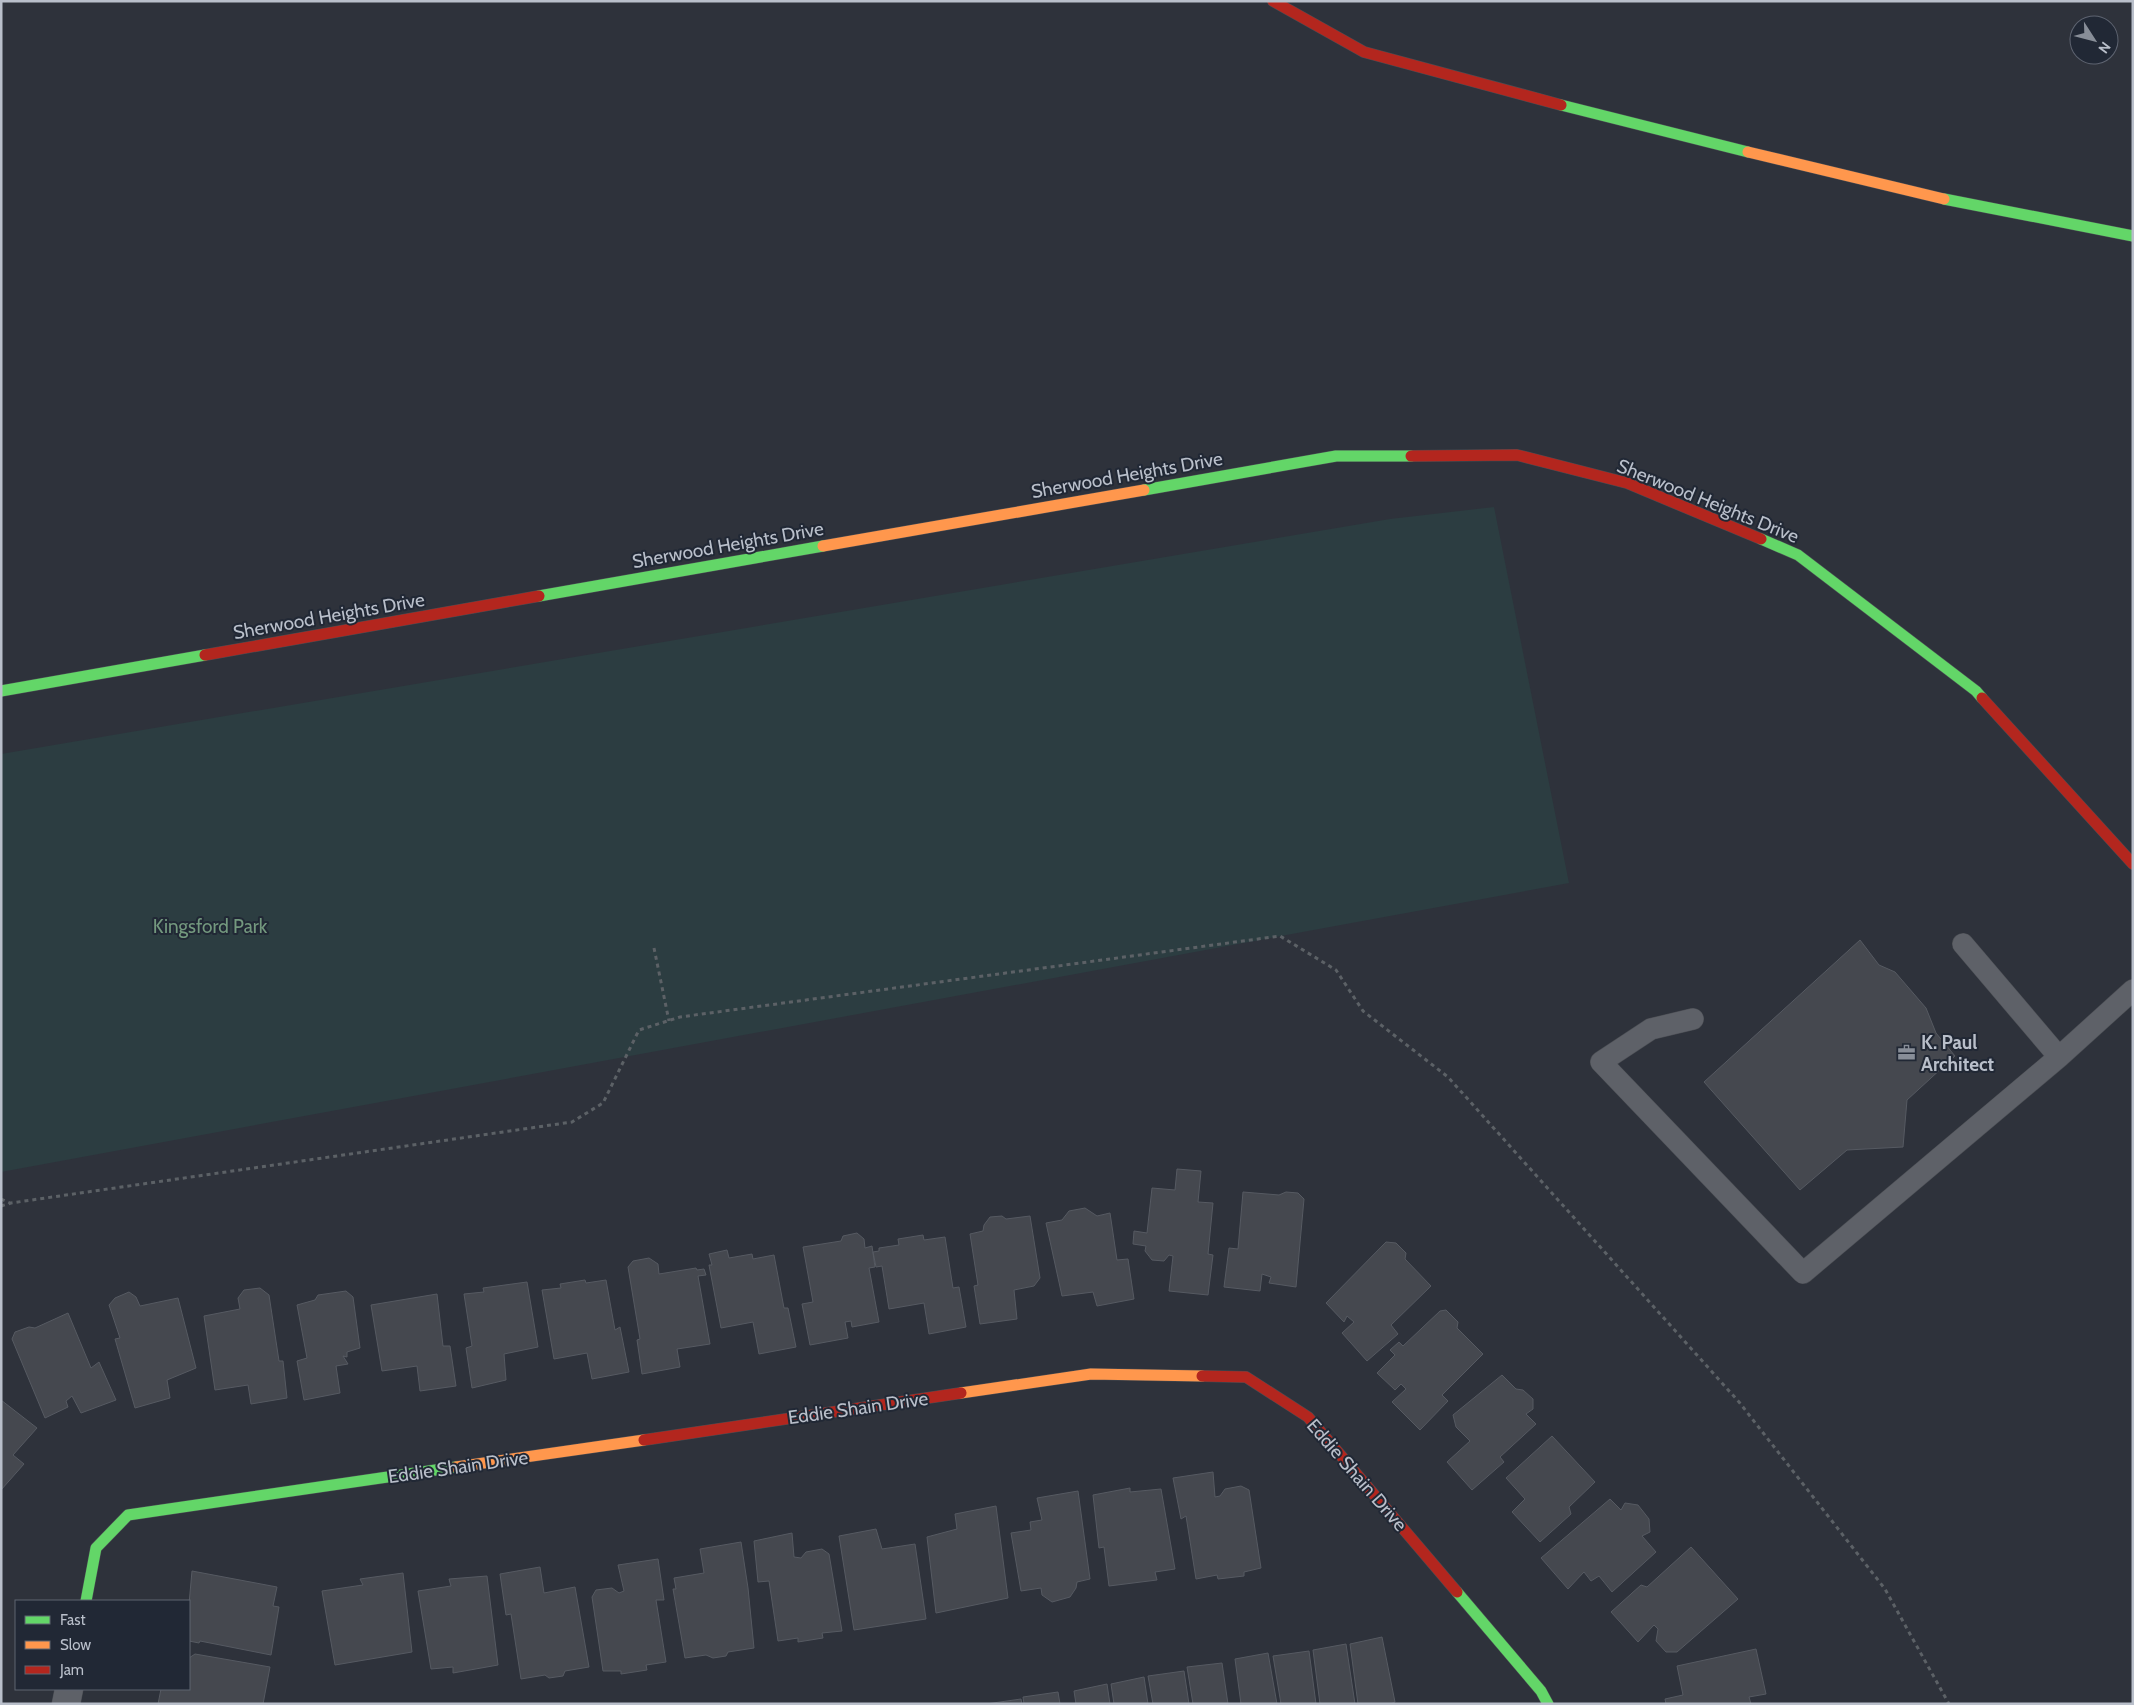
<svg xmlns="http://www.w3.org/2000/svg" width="2134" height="1705" viewBox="0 0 2134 1705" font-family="Cabin,sans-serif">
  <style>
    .green { fill: #2c3d41 }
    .building { fill: #45484f; stroke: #565a62 }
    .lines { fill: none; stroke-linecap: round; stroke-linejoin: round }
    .lane-casing { stroke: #4a4d53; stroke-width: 22 }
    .street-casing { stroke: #4a4d53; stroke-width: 29 }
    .fast-casing { stroke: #4a4d53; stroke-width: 12 }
    .slow-casing { stroke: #4a4d53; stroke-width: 12 }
    .jam-casing { stroke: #4a4d53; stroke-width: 12 }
    .path { stroke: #5c6166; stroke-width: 3; stroke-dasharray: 4 4; stroke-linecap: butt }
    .lane { stroke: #5e6168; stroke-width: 21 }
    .street { stroke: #5e6168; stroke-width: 28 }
    .fast { stroke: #63d668; stroke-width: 11 }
    .slow { stroke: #ff974d; stroke-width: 11 }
    .jam { stroke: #b3261e; stroke-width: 11 }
    .labels { text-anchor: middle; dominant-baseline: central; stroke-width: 4; stroke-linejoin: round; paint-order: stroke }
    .street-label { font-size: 19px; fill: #b9bfca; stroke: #212835 }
    .park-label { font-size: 19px; fill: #73987e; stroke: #212835 }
    .poi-label { font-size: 19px; font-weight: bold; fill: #b9bfca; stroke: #212835; text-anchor: start }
  </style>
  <rect width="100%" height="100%" fill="#2e323b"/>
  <path class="green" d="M1494,507L1569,883L1,1172V754L1390,519Z"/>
  <path class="building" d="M1860,940L1879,965L1895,972L1926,1008L1936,1033L1955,1056L1907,1100L1903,1147L1847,1150L1800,1190L1704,1082Z
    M1177,1169L1201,1171L1198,1202L1213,1203L1208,1254L1213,1255L1208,1295L1169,1291L1173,1256L1169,1255L1164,1261L1152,1260L1145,1251L1146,1246L1133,1244L1134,1231L1147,1233L1152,1188L1175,1190Z
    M1243,1192L1279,1195L1286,1192L1298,1193L1304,1199L1296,1287L1269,1283L1271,1277L1262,1274L1260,1291L1224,1287L1229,1248L1238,1249Z
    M1085,1208L1097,1216L1110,1213L1117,1260L1128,1259L1134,1299L1097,1306L1093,1292L1062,1296L1046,1223L1062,1220L1069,1211Z
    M1002,1216L1006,1219L1030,1216L1040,1278L1034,1286L1014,1290L1017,1319L980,1324L974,1286L978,1285L970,1234L983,1231L984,1225L990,1217Z
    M857,1233L864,1239L865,1248L872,1246L875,1267L869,1268L879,1322L852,1327L851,1321L845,1322L848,1338L810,1345L802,1304L813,1302L803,1247L841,1241L843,1236Z
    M923,1235L924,1240L945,1237L953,1288L959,1287L966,1327L929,1334L924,1303L889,1309L882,1266L876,1267L873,1252L879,1251V1248L899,1245L898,1239Z
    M1386,1242L1396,1243L1406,1253L1405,1259L1431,1286L1391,1325L1398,1334L1367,1361L1342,1333L1354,1322L1347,1316L1344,1322L1326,1303Z
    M727,1250L729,1258L752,1254L753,1259L774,1255L784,1308H788L796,1347L759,1354L753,1322L721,1328L709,1265H712L709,1254Z
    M649,1258L658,1264L659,1274L696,1268L697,1270L704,1269L706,1275L698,1276L710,1344L677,1349L680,1367L642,1374L637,1340L640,1339L628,1267L633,1261Z
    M585,1280L586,1283L606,1280L615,1330L620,1327L629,1372L592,1379L587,1353L554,1359L542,1290L561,1288L560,1284Z
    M527,1282L538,1347L504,1354L506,1380L472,1388L466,1348L472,1346L464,1294L484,1292L483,1288Z
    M260,1288L269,1295L279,1361H283L287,1398L251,1404L248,1385L215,1390L204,1316L240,1309L238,1298L244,1290Z
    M346,1291L353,1297L360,1348L347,1352V1357L343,1356L348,1364L336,1366L340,1393L304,1400L297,1361L307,1358L297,1305L315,1300L318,1295Z
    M129,1292L136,1297L140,1306L178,1298L196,1368L167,1380L170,1398L135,1408L115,1339L120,1338L109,1305L115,1298Z
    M437,1294L443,1346H450L456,1386L420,1391L417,1366L382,1371L371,1305Z
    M1446,1310L1458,1322L1457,1328L1483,1354L1442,1395L1448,1401L1420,1430L1392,1402L1406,1389L1401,1384L1395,1390L1377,1373L1395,1355L1390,1350L1399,1342L1403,1346L1440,1311Z
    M68,1313L91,1368L99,1362L116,1400L81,1413L72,1396L66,1401L68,1407L45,1418L12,1339L15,1332L29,1327L35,1328Z
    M1502,1375L1516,1389L1523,1390L1533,1399V1409L1526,1414L1536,1424L1500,1457L1504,1462L1472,1490L1447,1462L1470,1441L1456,1427L1453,1415Z
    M1,1400L37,1428L13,1455L24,1464L1,1490Z
    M1552,1436L1595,1482L1569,1507L1571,1514L1540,1542L1512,1512L1525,1499L1506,1478Z
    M1213,1472L1215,1497L1220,1496L1225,1489L1241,1486L1249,1490L1261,1568L1244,1572V1576L1218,1579L1217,1575L1196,1579L1186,1516L1181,1519L1173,1478Z
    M1130,1488V1492L1161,1489L1175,1569L1155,1572L1157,1580L1109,1586L1104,1547L1099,1548L1093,1495Z
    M1078,1491L1090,1579L1077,1582L1076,1588L1070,1597L1052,1602L1042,1595L1041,1588L1021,1591L1011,1533L1031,1530L1030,1522L1042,1520L1037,1498Z
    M1610,1499L1621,1510L1625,1503L1638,1505L1649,1519L1650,1532L1642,1536L1656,1552L1612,1592L1599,1576L1591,1581L1584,1572L1568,1589L1541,1558Z
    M996,1506L1008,1598L936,1613L927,1537L957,1529L955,1514Z
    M876,1529L882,1549L915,1544L926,1619L854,1630L839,1536Z
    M792,1533L794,1557L801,1558L806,1552L822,1549L829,1554L842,1631L822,1633L823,1638L798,1642V1638L778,1641L769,1581L758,1582L754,1541Z
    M741,1542L748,1588L754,1648L728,1652L726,1656L713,1658L706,1655L685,1658L673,1589H676L674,1578L704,1573L700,1549Z
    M1691,1547L1738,1599L1677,1652H1666L1656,1641L1658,1629L1654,1625L1638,1642L1611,1612L1641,1585L1647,1587Z
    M658,1559L664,1600H656L666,1662L646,1665L647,1670L621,1674V1671H603L592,1597L596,1590L612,1588L619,1593L624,1591L618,1565Z
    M540,1567L544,1593L575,1587L589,1667L565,1671L563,1676L549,1678L545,1675L521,1679L511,1614L506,1615L500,1574Z
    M192,1571L277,1587L273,1606L279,1607L271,1655L200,1641L199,1643L189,1641V1604Z
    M403,1573L412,1652L335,1665L322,1591L363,1585L360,1579Z
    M487,1576L498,1665L453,1673V1667L431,1669L418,1591L451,1586L449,1579Z
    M1382,1637L1395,1702L1390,1704H1358L1350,1644Z
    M1346,1644L1355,1704H1320L1313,1650Z
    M1756,1649L1766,1694L1749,1697L1751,1704H1666L1665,1699L1683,1695L1677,1666Z
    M1309,1651L1316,1704H1281L1273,1656Z
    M1268,1653L1277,1704H1241L1235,1659Z
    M195,1654L270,1667L263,1704H158L161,1689H189V1658Z
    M1222,1663L1228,1704H1193L1187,1667Z
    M1184,1671L1189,1704H1153L1148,1676Z
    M1144,1677L1148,1704H1114L1111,1684Z
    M1107,1684L1110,1704H1076L1074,1691Z
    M1058,1692L1060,1704H1024L1023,1697Z
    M1021,1699L1022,1704H986Z"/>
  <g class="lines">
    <defs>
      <path id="lane" d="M1963,944L2059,1057
        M1693,1019L1651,1029L1601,1062L1803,1273L2059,1057L2133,990"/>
      <path id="street" d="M66,1704L69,1689"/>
      <path id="fast" d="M1561,105L1748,152
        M1944,199L2133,236
        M1144,490L1336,456H1411
        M1761,539L1798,555L1976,691L1982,698
        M539,596L823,546
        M1,691L205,655
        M1457,1592L1541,1691L1548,1704
        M86,1601L96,1548L128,1515L456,1467"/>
      <path id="slow" d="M1748,152L1944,199
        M823,546L1144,490
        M961,1393L1091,1374L1202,1376
        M456,1467L644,1440"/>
      <path id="jam" d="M1273,1L1364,52L1561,105
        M1411,456L1517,455L1627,483L1761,539
        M205,655L539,596
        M1982,698L2133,864
        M1202,1376L1246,1377L1308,1417L1457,1592
        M644,1440L961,1393"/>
    </defs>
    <use href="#lane" class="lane-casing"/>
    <use href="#street" class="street-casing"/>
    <use href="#fast" class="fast-casing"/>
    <use href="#slow" class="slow-casing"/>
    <use href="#jam" class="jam-casing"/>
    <path class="path" d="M654,948L669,1021
      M1,1199L10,1203
      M1,1206L11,1203L572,1122L603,1103L639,1030L680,1017L1280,936L1336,970L1363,1011L1448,1077L1739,1402L1885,1589L1949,1704"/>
    <use href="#lane" class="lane"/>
    <use href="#street" class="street"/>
    <use href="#fast" class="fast"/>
    <use href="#slow" class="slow"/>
    <use href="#jam" class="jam"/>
  </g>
  <defs>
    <symbol id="office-bare" viewBox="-9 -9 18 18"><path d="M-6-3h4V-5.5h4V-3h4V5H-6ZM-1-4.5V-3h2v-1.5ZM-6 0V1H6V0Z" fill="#888e98" stroke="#212835" stroke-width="2.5" paint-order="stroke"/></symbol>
  </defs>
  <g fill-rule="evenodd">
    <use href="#office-bare" x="1894" y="1040" width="25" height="25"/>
  </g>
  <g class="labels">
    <g class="street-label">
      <text transform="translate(1127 475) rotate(-10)">Sherwood Heights Drive</text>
      <text transform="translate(1708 501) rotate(22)">Sherwood Heights Drive</text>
      <text transform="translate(728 545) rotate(-10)">Sherwood Heights Drive</text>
      <text transform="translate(329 616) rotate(-10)">Sherwood Heights Drive</text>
      <text transform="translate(858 1408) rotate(-8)">Eddie Shain Drive</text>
      <text transform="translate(458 1467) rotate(-8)">Eddie Shain Drive</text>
      <text transform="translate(1357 1475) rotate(49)">Eddie Shain Drive</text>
    </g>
    <g class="park-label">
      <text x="210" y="926">Kingsford Park</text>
    </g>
    <g class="poi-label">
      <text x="1921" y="1042">K. Paul<tspan x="1921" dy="22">Architect</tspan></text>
    </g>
  </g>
  <rect width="2134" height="1705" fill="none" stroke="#b9bfca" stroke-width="5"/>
  <rect x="15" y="1600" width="175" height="90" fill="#212835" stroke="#5e6471"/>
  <rect x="25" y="1616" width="25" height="8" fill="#63d668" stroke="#5e6471"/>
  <text x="60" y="1625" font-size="15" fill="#b9bfca">Fast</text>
  <rect x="25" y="1641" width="25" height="8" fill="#ff974d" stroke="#5e6471"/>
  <text x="60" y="1650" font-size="15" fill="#b9bfca">Slow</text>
  <rect x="25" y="1666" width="25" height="8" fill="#b3261e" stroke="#5e6471"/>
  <text x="60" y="1675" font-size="15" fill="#b9bfca">Jam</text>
  <g transform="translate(2094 40) rotate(126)"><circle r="24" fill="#212835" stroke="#5e6471"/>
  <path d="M0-4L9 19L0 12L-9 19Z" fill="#888e98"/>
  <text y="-8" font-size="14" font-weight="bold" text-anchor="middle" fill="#b9bfca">N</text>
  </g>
</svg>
